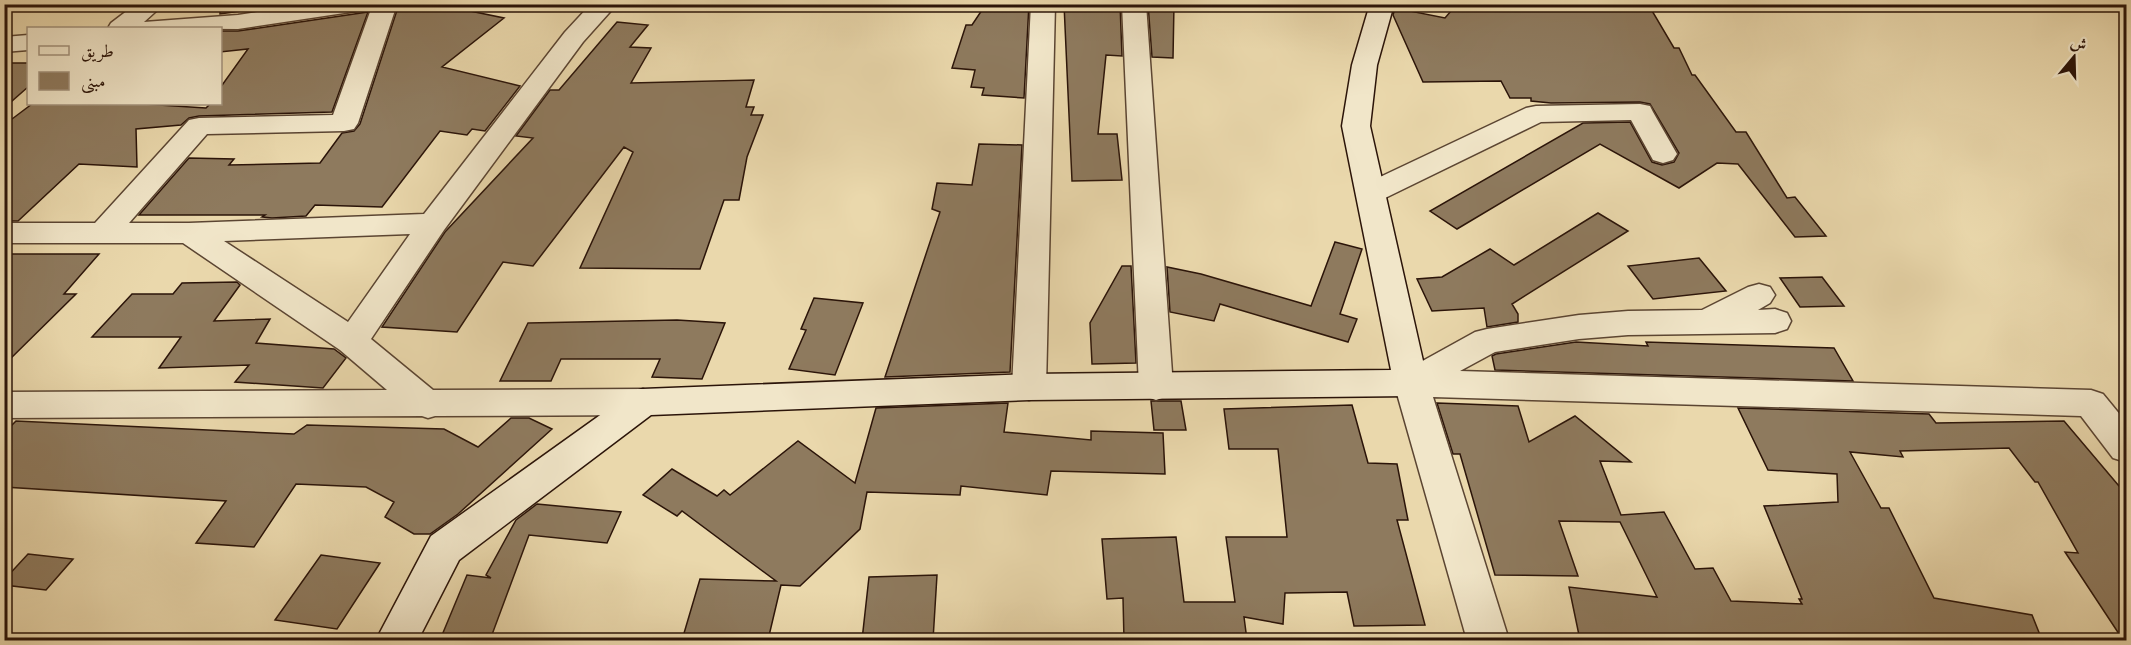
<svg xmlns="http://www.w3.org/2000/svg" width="2131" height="645" viewBox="0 0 2131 645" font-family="'IM FELL French Canon',Amiri,serif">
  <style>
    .building { fill: #8e7a5e; stroke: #2b1409; stroke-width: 1.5 }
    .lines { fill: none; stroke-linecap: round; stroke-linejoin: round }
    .street-casing { stroke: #5b4532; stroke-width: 3 }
    .secondary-casing { stroke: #2b1409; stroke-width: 3 }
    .street { fill: #f1e6c9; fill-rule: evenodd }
    .secondary { fill: #f1e6c9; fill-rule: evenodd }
  </style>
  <rect width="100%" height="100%" fill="#ead8ac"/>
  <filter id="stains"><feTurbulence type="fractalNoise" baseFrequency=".00333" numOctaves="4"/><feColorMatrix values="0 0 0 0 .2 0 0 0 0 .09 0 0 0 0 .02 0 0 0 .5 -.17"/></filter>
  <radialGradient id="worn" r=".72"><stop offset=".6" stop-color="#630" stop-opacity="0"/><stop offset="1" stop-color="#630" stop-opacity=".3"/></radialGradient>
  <path class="building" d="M220,4H291L220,14Z
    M399,4H436L504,18L442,67L520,86L485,131L472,129L467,135L440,131L382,207L315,205L306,216L272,218L262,217L265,215H139L189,158L234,159L229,165L320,163L342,133L354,131L360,124Z
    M986,4H1029L1024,98L982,95L984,88L971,87L975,70L952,68L966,25H972Z
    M1064,4H1120L1122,56L1106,55L1098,134H1117L1122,180L1072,181Z
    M1148,4H1174L1173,58L1152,57Z
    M1457,4H1636L1638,9H1651L1674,48H1679L1692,75H1695L1736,132H1746L1787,198L1795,197L1826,236L1795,237L1738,164L1717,163L1679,188L1600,144L1457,229L1430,211L1583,123L1630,122L1652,162L1662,165L1674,162L1679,153L1650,104L1640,102L1551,103L1531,101V98H1510L1501,81L1423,82L1393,15L1395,8L1445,18Z
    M368,12L332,112L199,116L189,118L181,125L136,129L137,167L79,164L18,221H4V125L32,104H143L206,108L210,104H220V88L248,49L220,52V31H238Z
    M617,22L648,25L630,47L651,48L631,83L754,80L746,107H754L751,115H763L747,157L739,200H724L700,269L580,268L633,152L624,147L533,266L503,262L457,332L382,327L445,232L533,138L516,136L550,90H559Z
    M4,63H28V87L4,108Z
    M979,144L1022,145L1010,372L885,377L940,212L932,209L937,183L972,185Z
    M1598,213L1628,231L1512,304L1518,314V322L1487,327L1484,308L1432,311L1417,279L1442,277L1490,249L1514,265Z
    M1335,242L1362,249L1340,314L1357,319L1348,342L1220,304L1214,321L1170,312L1167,267L1201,274L1311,306Z
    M4,254H99L64,294H76L4,365Z
    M1699,258L1726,291L1653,299L1628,266Z
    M1122,266H1131L1136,363L1092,364L1090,323Z
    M1822,277L1844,306L1800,307L1780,278Z
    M237,282L240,285L214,321L270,319L256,343L334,349L346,358L323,388L235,382L249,365L159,368L181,337H92L132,294H173L182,283Z
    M814,298L863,303L835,375L789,369L806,330L801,329Z
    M677,320L725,323L702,379L652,377L660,359H561L551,381H500L528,323Z
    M1576,342L1648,346L1646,342L1834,348L1853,381L1495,370L1492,356L1496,354Z
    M1151,401H1181L1186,430H1154Z
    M1008,403L1004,432L1091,440V431L1163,433L1165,474L1051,471L1047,495L961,486L960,495L867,492L860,529L800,586L781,585L768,640H682L700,579L776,581L682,511L677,516L643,495L672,469L717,496L724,490L730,495L798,441L855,483L876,408Z
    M1437,403L1518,406L1529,442L1575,416L1631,462L1600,461L1621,515L1664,512L1695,569L1713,568L1731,601L1802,604L1799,599H1802L1764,506L1838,502L1837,474L1768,470L1738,408L1929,414L1936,423L2064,421L2119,486L2127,487V640H2123L2065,552L2078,553L2038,482H2035L2009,448L1900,451L1903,457L1850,452L1881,508H1889L1934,598L2032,615L2042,640H1580L1569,587L1657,597L1620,522L1559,521L1578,576L1495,575L1460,454H1453Z
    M1352,405L1368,463L1397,464L1408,520H1397L1425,625L1354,626L1347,592L1285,593L1283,624L1244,617L1247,640H1124L1123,598L1107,599L1102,539L1176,537L1184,602H1235L1226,537H1287L1278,449H1229L1224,409Z
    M511,418H529L552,429L458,514L430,534H414L385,517L394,502L366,487L296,484L254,547L196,543L226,501L4,487V433L16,421L294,434L307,425L444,429L478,447Z
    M537,504L621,512L607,543L529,535L490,640H440L467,575L491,578L486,575L516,520Z
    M28,554L73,559L46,590L4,585V580Z
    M321,555L380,563L337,629L275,620Z
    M937,575L933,640H862L869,577Z"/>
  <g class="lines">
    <defs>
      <path id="street" d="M136,4H164L144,22L238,15L309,4H397L358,123L354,129L344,131L207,134L129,223H189L424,214L565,32L591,4H617L583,42L444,230L371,339L433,390L643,389L655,393L661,402L655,411L643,415L435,416L428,418L422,416L4,418V392L387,390L340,350L183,243H4V223H95L189,120L199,118L333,115L371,9L238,29L108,28L111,23ZM410,234L348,322L224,241Z
        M1031,4H1055L1046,387L1041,396L1029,400L1017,396L1012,387Z
        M1122,4H1146L1173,387L1168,396L1156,400L1144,396L1139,387Z
        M28,35V50L4,52V37Z
        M1640,104L1650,106L1653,112L1677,154L1673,160L1663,163L1653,160L1631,120L1541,122L1381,200L1371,202L1361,200L1356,193L1361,186L1526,108L1536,106Z
        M1759,284L1770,287L1775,295L1770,303L1758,310L1775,309L1787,313L1791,321L1787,329L1775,333L1628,335L1579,339L1495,352L1460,371L2091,390L2103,394L2126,422V462L2113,458L2081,416L1433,397L1509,640H1467L1394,383L1399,374L1475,332L1487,329L1579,315L1628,311L1702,310L1748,287Z"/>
      <path id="secondary" d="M1370,4H1394L1377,65L1370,126L1428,383L1423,392L1411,396L1029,400L651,415L459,560L418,640H376L431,536L631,393L643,389L1029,374L1391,370L1342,126L1352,65Z"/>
    </defs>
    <use href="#street" class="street-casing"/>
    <use href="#secondary" class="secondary-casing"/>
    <use href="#street" class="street"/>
    <use href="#secondary" class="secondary"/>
  </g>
  <rect width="2131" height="645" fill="none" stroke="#ead8ac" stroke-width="24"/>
  <rect x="6" y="6" width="2119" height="633" fill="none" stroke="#2b1409" stroke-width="3"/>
  <rect x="12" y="12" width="2107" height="621" fill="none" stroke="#2b1409" stroke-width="1.5"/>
  <rect x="27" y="27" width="195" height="78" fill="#f1e6c9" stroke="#a2927c" stroke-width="1.5"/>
  <rect x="39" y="46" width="30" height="9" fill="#f1e6c9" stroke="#a2927c" stroke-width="1.5"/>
  <text x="81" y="57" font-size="18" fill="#2b1409">طريق</text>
  <rect x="39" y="72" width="30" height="18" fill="#8e7a5e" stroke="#a2927c" stroke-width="1.5"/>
  <text x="81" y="87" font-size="18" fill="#2b1409">مبنى</text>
  <g transform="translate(2074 57) rotate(19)" stroke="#f1e6c9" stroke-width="4.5" paint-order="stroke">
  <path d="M0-4.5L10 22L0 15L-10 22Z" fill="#2b1409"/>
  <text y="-9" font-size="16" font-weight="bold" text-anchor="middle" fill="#2b1409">ش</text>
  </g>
  <rect width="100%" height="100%" filter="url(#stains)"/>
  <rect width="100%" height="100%" fill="url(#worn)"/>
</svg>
